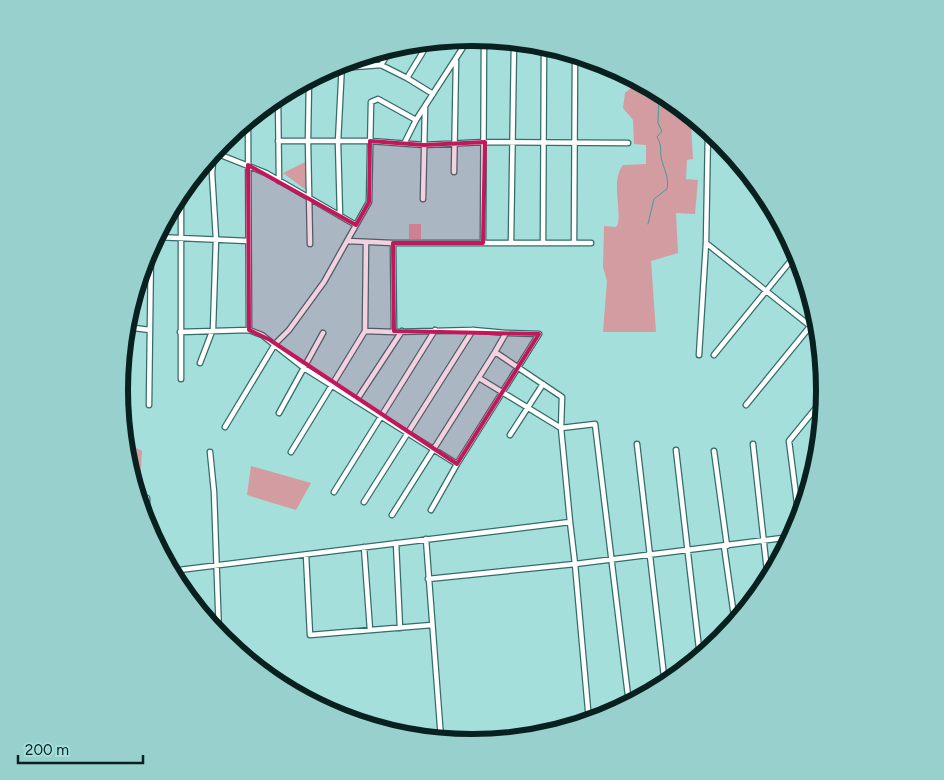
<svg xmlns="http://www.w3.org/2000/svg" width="944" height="780" viewBox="0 0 944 780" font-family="Figtree,sans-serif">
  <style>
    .green { fill: #d39ca1 }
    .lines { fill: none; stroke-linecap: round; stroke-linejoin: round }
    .stream { stroke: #3b9f9c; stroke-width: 1 }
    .street-casing { stroke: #336c6a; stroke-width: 7 }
    .street { stroke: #fff; stroke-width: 4.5 }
    .marked { fill: #c2185b; fill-opacity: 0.2; stroke: #c2185b; stroke-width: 4; stroke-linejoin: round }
    .rim { fill: none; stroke: #08201f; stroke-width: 6 }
  </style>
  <rect width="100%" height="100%" fill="#a4dfdc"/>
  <path class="green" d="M632,78L668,97L686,112L687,118L691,124L693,159L687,160L686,179L698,180L695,214L676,213L678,253L651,261L656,332H603L607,281L603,267L604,226L616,227L618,224C621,206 611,180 623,165L646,164V145L634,144L633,120L623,108L625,93L633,86Z
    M305,162L306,190L283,173Z
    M409,224H421V239H409Z
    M125,442L142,451L140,488L136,489L126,458Z
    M251,466L311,483L296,510L247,495Z"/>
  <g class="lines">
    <path class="stream" d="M648,224L654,199L667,189C669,178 665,172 662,161C659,151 663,147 657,137L662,131L658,123L659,92"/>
    <defs>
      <path id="street" d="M429,42L407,78L433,94
        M391,48L381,65L407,78
        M373,64V53
        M328,69L381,65
        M309,79L308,141L310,244
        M278,96L279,181
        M248,120L249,330
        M708,132L725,145
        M278,141H370L424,145L485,142L628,143
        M405,142L416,120L469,38
        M213,152L266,173L356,225L347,241L393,243L394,332L473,330L506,333L495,352L562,397L561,428L595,424L629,704
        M454,172L456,61
        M181,192V379
        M423,199L425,107
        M340,216L338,142L342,63
        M356,225L369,202L371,102L378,99L416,120
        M156,237L248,241
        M511,242L514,42
        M393,243H591
        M483,243L484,39
        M543,243L544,45
        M574,243L575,55
        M706,243L819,333
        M126,327L150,330
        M365,331L394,332
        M180,332L249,330L262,335L304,368L457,464L539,334L506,333
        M699,355L706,243L708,130
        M714,355L797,253
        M200,363L213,329L216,239L212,173L214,152
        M479,378L561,428L570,522
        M356,401L402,331
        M121,403L122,363
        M149,405L151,247
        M746,405L817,318
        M279,413L323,333
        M225,427L275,344L289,330L324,282L347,241
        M510,435L543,384
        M637,444L665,685
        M753,444L768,580
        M676,450L700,657
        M714,451L727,546
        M210,452L214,492L219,635
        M291,452L365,331L366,242
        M334,492L435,330
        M137,495L147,498V527
        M364,502L473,330
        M431,510L457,464
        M392,515L495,352
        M799,519L789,441L824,398
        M426,539L441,739
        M396,543L400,628
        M724,546L735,623
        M364,547L370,630
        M306,555L310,635L432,625
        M171,571L570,522L575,564L791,537
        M428,579L575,564L589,721"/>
    </defs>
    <use href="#street" class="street-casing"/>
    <use href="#street" class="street"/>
  </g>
  <path class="marked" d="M370,141L424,145L485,142L483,243H393L394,331L539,334L457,464L270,340L249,330L248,165L356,225L369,202Z"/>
  <path d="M0 0H944V780H0ZM128 390a344 344 0 1 1 688 0a344 344 0 1 1-688 0Z" fill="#98d0cd" fill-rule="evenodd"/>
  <path class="rim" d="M128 390a344 344 0 1 1 688 0a344 344 0 1 1-688 0Z"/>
  <path d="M18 755v8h125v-8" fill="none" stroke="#08201f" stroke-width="2.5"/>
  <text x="25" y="755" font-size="15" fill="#08201f" stroke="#a4dfdc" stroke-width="4" paint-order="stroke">200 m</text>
</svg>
